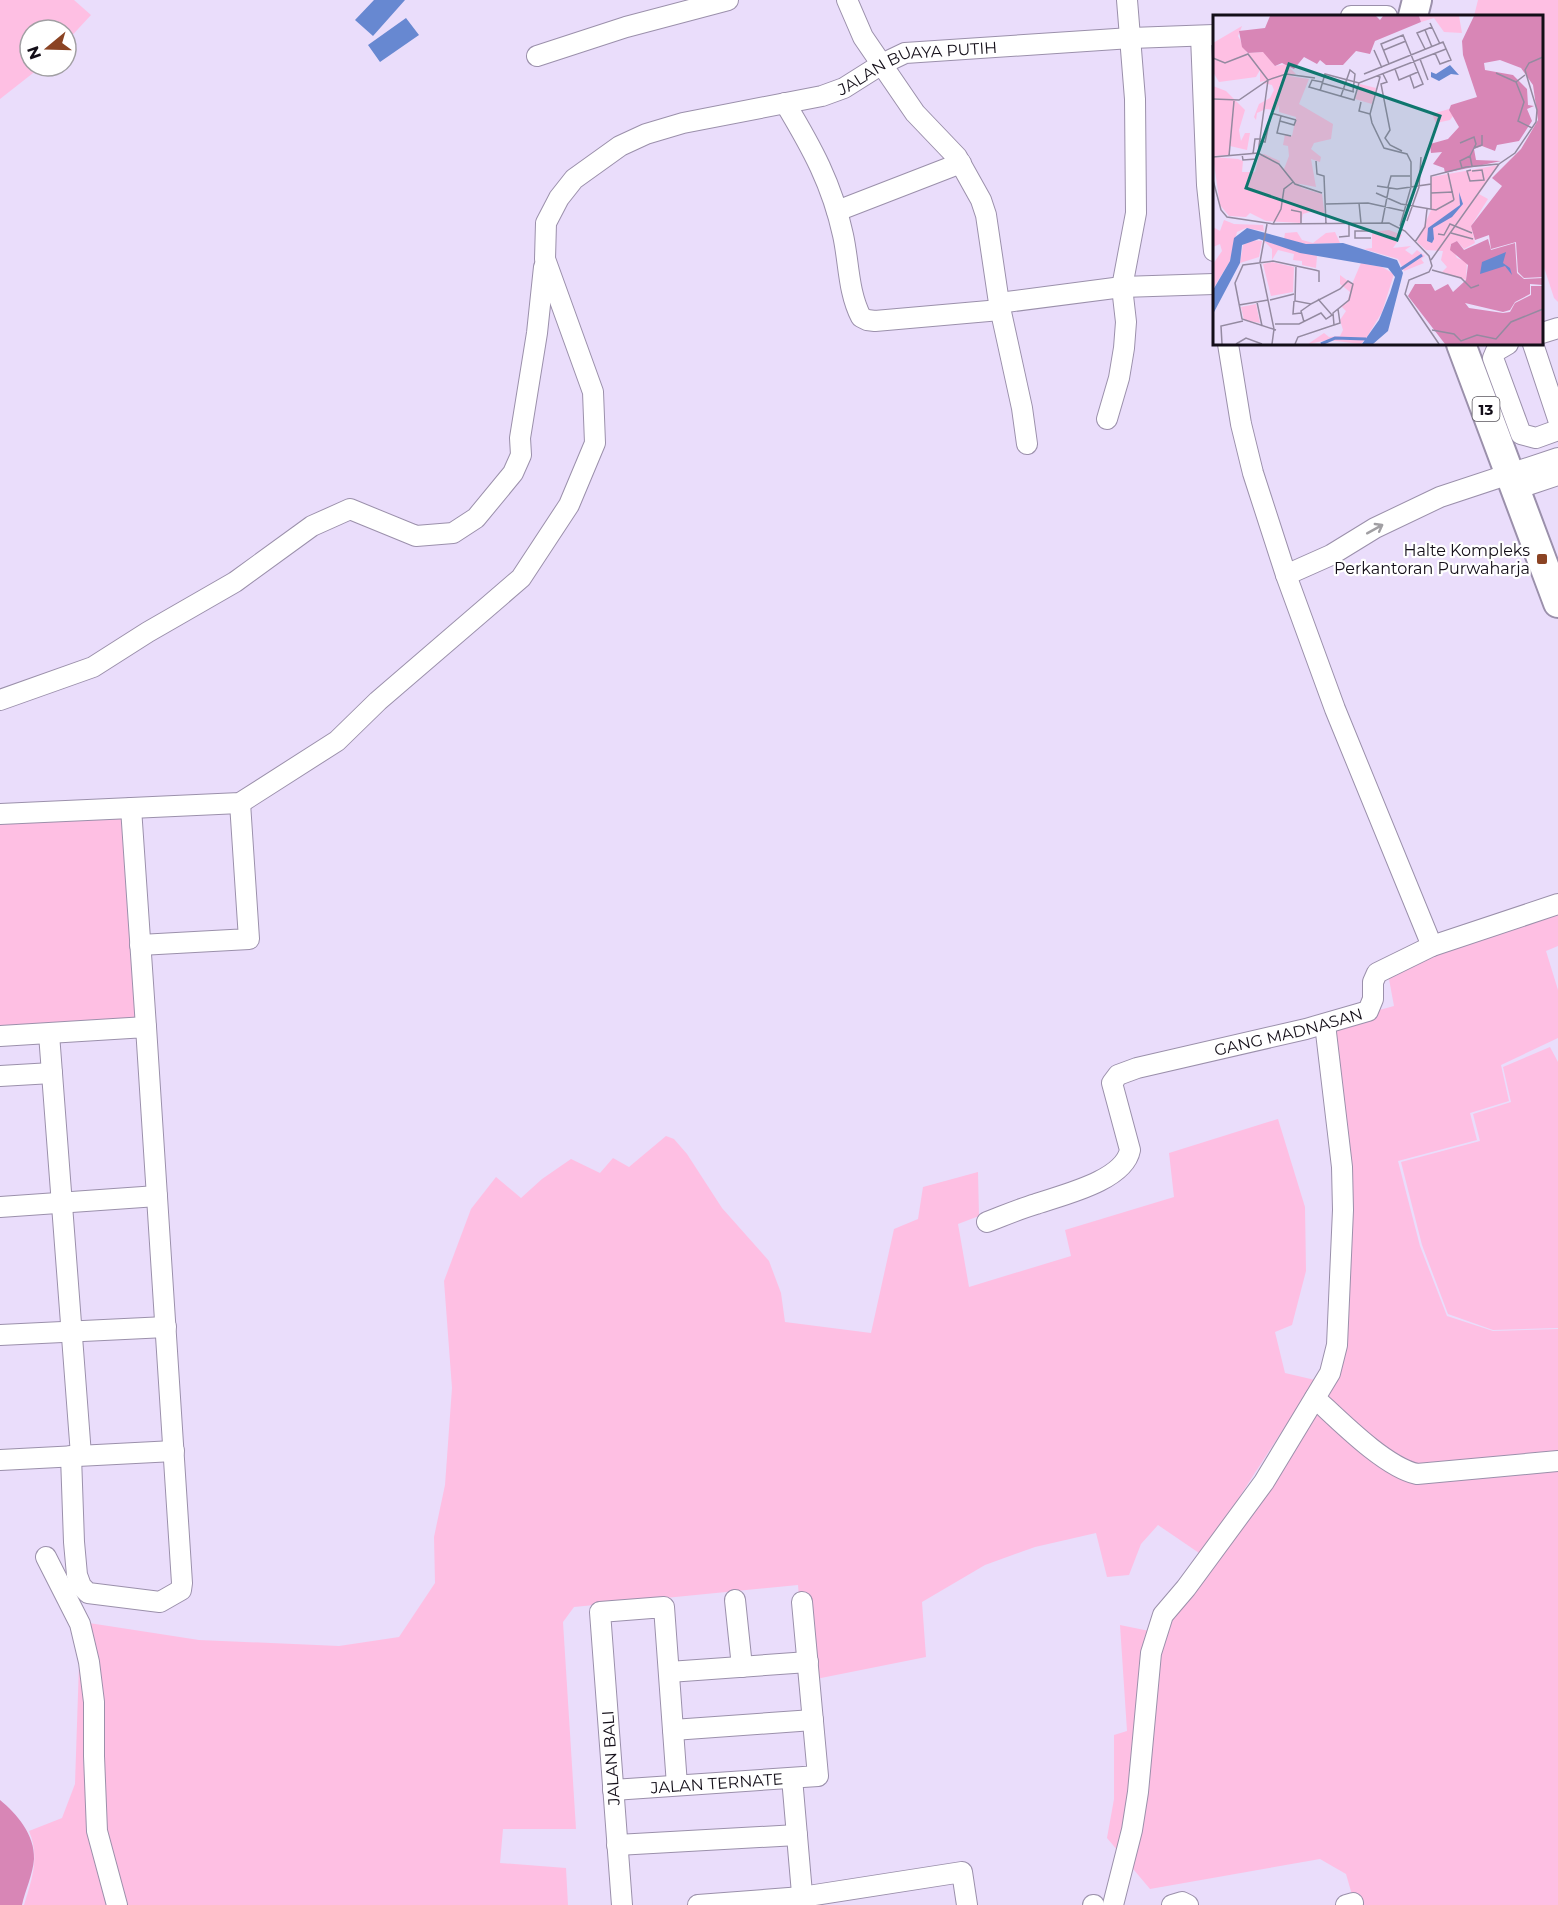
<svg xmlns="http://www.w3.org/2000/svg" width="1558" height="1905" viewBox="0 0 1558 1905" font-family="Montserrat,sans-serif">
  <style>
    .green { fill: #febfe3 }
    .forest { fill: #d886b6 }
    .water { fill: #6788d1 }
    .lines { fill: none; stroke-linecap: round; stroke-linejoin: round }
    .minor-casing { stroke: #9b90ab; stroke-width: 22 }
    .highway-casing { stroke: #9b90ab; stroke-width: 32 }
    .minor { stroke: #fff; stroke-width: 20 }
    .highway { stroke: #fff; stroke-width: 28 }
    .oneway { stroke: #a19fa3 }
    .poi-dot { fill: #8b4323; stroke: #fff; stroke-width: 2 }
    .labels { text-anchor: middle; dominant-baseline: central; stroke-width: 4.5; stroke-linejoin: round; paint-order: stroke }
    .shield { fill: #fff; stroke: #5a565d; stroke-width: 1.5 }
    .shield-label { font-size: 15px; font-weight: bold; fill: #130e18 }
    .street-label { font-size: 16px; fill: #130e18; stroke: #fff }
    .poi-label { font-size: 16px; fill: #130e18; stroke: #fff; text-anchor: end }
    .inset-river { fill: none; stroke: #6788d1; stroke-width: 3 }
    .inset-road { fill: none; stroke: #948aa0; stroke-width: 1.5 }
    .view { fill: #0f766e; fill-opacity: 0.15; stroke: #0f766e; stroke-width: 3 }
    .inset-edge { fill: none; stroke: #130e18; stroke-width: 3 }
  </style>
  <rect width="100%" height="100%" fill="#eaddfb"/>
  <path class="green" d="M0,0H74L91,15L66,42V30H30V66H42L0,99Z
    M1478,0H1558V302L1554,298L1542,261V16H1474Z
    M121,815L135,1019L0,1028V823Z
    M1558,910V946L1546,951L1558,990V1038L1501,1065L1509,1101L1470,1113L1477,1140L1398,1161L1420,1246L1447,1316L1493,1331L1558,1329V1905H1355L1346,1874L1320,1859L1150,1889L1107,1838L1114,1799V1735L1127,1731L1120,1625L1164,1634L1170,1618L1336,1376L1332,1023L1394,1006L1386,963Z
    M1550,1047L1558,1062V1328L1493,1330L1448,1314L1422,1245L1401,1162L1480,1141L1473,1114L1511,1102L1503,1067Z
    M1278,1119L1305,1207L1306,1271L1292,1325L1275,1332L1285,1373L1315,1380L1202,1555L1158,1525L1141,1544L1129,1575L1107,1577L1096,1533L1035,1547L985,1565L922,1602L926,1657L806,1681L798,1585L574,1607L563,1622L576,1829H503L500,1863L566,1868L568,1905H128L106,1833L89,1623L199,1640L339,1646L399,1637L435,1583L434,1537L445,1485L452,1388L444,1281L471,1209L496,1177L521,1198L542,1179L571,1159L600,1173L613,1158L629,1167L666,1136L674,1139L687,1154L722,1208L769,1261L781,1293L785,1322L871,1333L894,1229L918,1219L923,1187L978,1172L979,1216L958,1224L969,1287L1071,1256L1065,1230L1174,1197L1169,1153Z
    M79,1664H84L83,1755L88,1833L107,1905H24C32,1879 40,1857 29,1831L62,1818L75,1784Z"/>
  <path class="forest" d="M0,1800C17,1814 35,1835 34,1859C33,1874 25,1891 22,1905H0Z"/>
  <path class="water" d="M374,0H405L373,36L355,20Z
    M406,18L419,35L380,62L368,45Z"/>
  <g class="lines">
    <defs>
      <g id="minor">
        <path d="M847,0L863,37L915,113L957,157L981,200L986,215L999,303L1022,408L1027,444"/>
        <path d="M1351,16H1387"/>
        <path d="M1201,36L1207,185L1214,251"/>
        <path d="M537,56L626,27L728,0"/>
        <path d="M785,103C812,148 832,184 843,235C849,262 848,292 861,317L867,320L875,321L1000,310"/>
        <path d="M837,211L961,163"/>
        <path d="M999,303L1122,287L1214,284"/>
        <path d="M1542,333L1558,328"/>
        <path d="M1228,344L1241,424L1253,473L1286,575L1335,709L1432,946"/>
        <path d="M1508,344L1496,351L1493,358L1521,434L1536,438L1558,430"/>
        <path d="M1533,344L1558,419"/>
        <path d="M1107,419L1119,378L1124,348L1126,322L1122,287L1136,213L1135,99L1127,0"/>
        <path d="M1516,489L1558,475"/>
        <path d="M1286,575L1331,555L1375,528L1440,497L1558,458"/>
        <path d="M0,700L93,667L148,632L235,582L312,526L350,509L416,536L453,533L476,518L513,473L521,455L520,438L537,333L544,267"/>
        <path d="M131,808L146,1027"/>
        <path id="s1" d="M0,814L240,803L337,741L378,701L521,578L569,505L595,443L593,392L545,259L546,223L559,198L574,179L620,146L646,134L683,123L822,96L844,88L882,64L905,53L1131,38L1214,35"/>
        <path d="M140,945L249,939L240,803"/>
        <path d="M49,1034L81,1455"/>
        <path d="M0,1036L146,1027L182,1583L181,1590L160,1602L88,1593L81,1586L77,1575L74,1542L71,1456"/>
        <path d="M0,1076L52,1073"/>
        <path d="M0,1207L157,1196"/>
        <path id="s2" d="M987,1222C1003,1216 1019,1209 1036,1204C1062,1195 1124,1181 1130,1150L1112,1083L1118,1075L1137,1068L1306,1029L1368,1011L1373,999V982L1377,973L1432,946L1558,904"/>
        <path d="M0,1335L166,1327"/>
        <path d="M1315,1398C1340,1421 1385,1467 1417,1474L1558,1461"/>
        <path d="M0,1460L174,1451"/>
        <path d="M46,1557L80,1624L89,1662L94,1702V1756L97,1831L117,1905"/>
        <path d="M735,1600L742,1667"/>
        <path d="M669,1672L808,1662"/>
        <path d="M673,1730L813,1720"/>
        <path d="M792,1778L803,1905"/>
        <path id="s3" d="M613,1790L818,1776L802,1602"/>
        <path d="M617,1845L797,1835"/>
        <path d="M622,1905L600,1612L664,1607L677,1785"/>
        <path d="M698,1905L802,1897L962,1872L967,1905"/>
        <path d="M1093,1905H1094"/>
        <path d="M1113,1905L1132,1830L1138,1792L1151,1653L1163,1615L1186,1588L1264,1482L1330,1373L1337,1345L1343,1210L1342,1167L1325,1024"/>
        <path d="M1172,1905L1182,1902L1188,1905"/>
        <path d="M1346,1905L1353,1903"/>
      </g>
      <path id="highway" d="M1413,16L1417,0
        M1461,344L1558,603"/>
    </defs>
    <use href="#minor" class="minor-casing"/>
    <use href="#highway" class="highway-casing"/>
    <use href="#minor" class="minor"/>
    <use href="#highway" class="highway"/>
  </g>
  <defs><path id="oneway-shaft" d="M-6 0H5M1.5-3L5.5 0L1.5 3" fill="none" stroke-width="1.6" stroke-linecap="round" stroke-linejoin="round" transform="scale(1.5)"/></defs>
  <use class="oneway" href="#oneway-shaft" transform="translate(1375 529) rotate(-29)"/>
  <rect class="poi-dot" x="1536" y="553" width="12" height="12" rx="3"/>
  <g class="labels">
    <rect class="shield" x="1472.5" y="397" width="27" height="24" rx="4.5"/>
    <g class="shield-label">
      <text x="1486" y="409">13</text>
    </g>
    <g class="street-label">
      <text stroke="none"><textPath href="#s1" startOffset="1404">JALAN BUAYA PUTIH</textPath></text>
      <text stroke="none"><textPath href="#s2" startOffset="420">GANG MADNASAN</textPath></text>
      <text transform="translate(611 1758) rotate(-94)">JALAN BALI</text>
      <text stroke="none"><textPath href="#s3" startOffset="104">JALAN TERNATE</textPath></text>
    </g>
    <g class="poi-label">
      <text x="1530" y="550">Halte Kompleks<tspan x="1530" dy="18">Perkantoran Purwaharja</tspan></text>
    </g>
  </g>
  <g transform="translate(1213 15)">
    <rect width="330" height="330" fill="#eaddfb"/>
    <path d="M206,1H246L249,18L231,17L221,3L208,7ZM29,11L25,21L34,38L51,37L62,51L73,49L83,59L47,67V55L43,62L6,67L0,57V28ZM70,60L96,64L86,89L120,109L118,124L101,128L98,134L108,142L107,147L98,144L103,172L82,168L71,154L76,141L75,131L70,130L72,119L79,121L83,102L66,97V90L63,95L53,94L44,98L43,105L41,102L46,89L57,83L61,75L59,70L50,68ZM147,69L163,73L159,89L142,84ZM0,71L13,76L32,95L26,115L28,126L32,118H37L34,135L17,131L16,140L0,141ZM236,94L240,101L237,105L223,108L219,99ZM51,139L67,146L66,149L89,173L109,179L112,202L100,196L90,199L88,208L53,206L37,198L33,202L16,201L7,190L0,142L25,144L30,146L29,157H42L46,141ZM286,150L266,179L275,184L258,211L262,228L251,234L244,226L237,230L244,243L254,247L253,265L229,257L234,252L228,245L230,236L213,235L204,227L218,195V162ZM11,205L21,209L50,210L51,216L33,213L24,217L17,246L0,274V249L9,236L7,229L0,232V212L7,216ZM176,215L189,220L180,233L198,231L192,235L199,240L204,235L212,241L208,244L211,248L191,256L185,244L151,234L159,233V217ZM84,217L89,225L100,228L113,218L122,217L127,228L93,229L71,224L72,218ZM39,225L49,226L46,242L27,248L30,230ZM51,226L104,241L103,253L89,250V246L80,245L81,239L65,235L59,245V234ZM59,247L81,252L80,277L58,281L50,249ZM148,248L169,252L181,259L169,297L154,322L148,329L115,325L95,329L111,318L116,322L127,321L130,315L127,305L133,296L128,291L134,288L137,277L127,269V260L139,269ZM43,289L47,308L31,305L28,292Z" fill="#febfe3"/>
    <path d="M57,1H163L167,5L170,1H206L208,7L162,26L157,39L143,36L130,50H113L107,45L104,49L91,42L81,54L69,48L62,51L50,37L35,38L29,32L26,16L52,13ZM261,1H330V262L311,263L305,257L303,227L278,234L276,220L262,225L258,211L289,171L279,163L308,134L325,105L320,70L308,53L287,45L271,48L272,55L300,60L314,74L315,90L321,91L314,94L319,106L306,126L284,130L282,136L269,131L261,134L263,145L288,146L232,158L231,153L220,149L229,137L218,138L217,129L235,124L246,112L236,95L238,90L264,82L250,40L249,26ZM275,224L278,235L302,228L304,258L311,264L330,263V270L317,269V279L302,287L297,295L290,297L252,288L256,293L290,298L297,297L302,288L318,280V271H330V329H232L195,281L202,269H218L222,276L235,269L240,277L253,265L255,250L237,235L238,229L244,226L251,235Z" fill="#d886b6"/>
    <path d="M237,50L246,60L238,59L226,66L218,62V57L223,59ZM246,177L250,189L239,202L220,213L221,224L219,228L214,226L215,213L247,190ZM34,213L93,229L130,228L184,245L190,258L175,316L160,329H149L166,305L177,278L182,262L175,253L87,238L46,224L29,230L27,248L0,299V275L17,246L21,223ZM293,237L290,248L297,253L299,260L292,251L267,259L269,247Z" fill="#6788d1"/>
    <path class="inset-river" d="M188,254L209,240M108,329L122,323L153,324"/>
    <path class="inset-road" d="M217,8L227,29M212,15L219,32M212,34L204,18L219,12M161,35L169,53M171,35L193,26M0,43L12,48L35,39L55,65L26,85L0,84M207,44L215,65M176,49L168,29L190,20L210,69L201,73L197,61M182,54L186,65L205,57M283,58L303,67M151,59L230,27L238,45L227,49L222,38M170,59L174,67L168,69L177,115L172,123L177,130L189,136M312,60L303,67L311,87L305,106L319,113M164,61L167,62L157,99L159,108L171,133L194,139L198,147V172L187,211M109,67L99,65L96,72L141,85L146,68M109,68L141,77M107,76L112,59L146,68L233,34M128,81L137,55L142,59L140,76M148,87L146,96L157,99M58,98L83,105M68,101L64,118L78,121M67,106L81,110L83,105M47,126L52,127L58,99M247,128L261,122L263,129L257,141L259,151M261,133L269,130V120M45,138L66,149L82,169L109,178M29,139L30,145L43,144L44,138M40,139L42,124H48M16,141L21,86M0,142L45,138L55,65L73,59L102,63M103,146L104,159L111,161L113,209M249,153L247,146L257,141M258,155L254,156L257,166L271,165L269,155L259,156M235,158L241,185M0,165L8,195L14,202L60,209L176,208L192,216L216,241L219,251L216,257L196,265L192,279L226,329M164,171L184,174L218,169V161L253,152L286,149M175,172L178,161H197M163,178L188,189L223,195L241,185M218,178L240,177M146,188L148,208M113,189L155,188L191,196M218,194V169M78,195L88,197V209M194,206L206,172L208,142M169,208L176,172M54,209L47,247L61,314L59,329M60,209L68,194L71,174L80,167M238,218L260,224M225,219L231,220L237,209L259,218M126,222L136,221V208M158,223H142V216H158M202,227L212,212L214,194M218,245L286,149L302,138L323,107L324,95L312,55L316,48L330,42M219,255L248,263L258,273L266,270M57,285L81,279M81,286L80,299L88,298M44,287L49,311M26,290L55,285M91,307L88,296L98,289M62,309H86L108,298L113,304L119,300L105,284M121,310L127,308L125,294M63,315L29,304L22,268L30,250L60,246L102,255L106,256V267M219,315L241,319L248,326L264,320L283,324L298,307L330,294M9,329L8,311L30,306M23,329L33,323L49,329M82,329L85,322L121,310L120,298L136,285L140,269L135,266L127,274L98,289L82,286L83,251"/>
    <path class="view" d="M76,49L227,101L184,225L33,173Z"/>
    <rect width="330" height="330" class="inset-edge"/>
  </g>
  <g transform="translate(48 48) rotate(251)"><circle r="28" fill="#ffffff" stroke="#a19fa3" stroke-width="1.5"/>
  <path d="M0-4.5L10 22L0 15L-10 22Z" fill="#8b4323"/>
  <text y="-9" font-size="16" font-weight="bold" text-anchor="middle" fill="#130e18">N</text>
  </g>
</svg>
